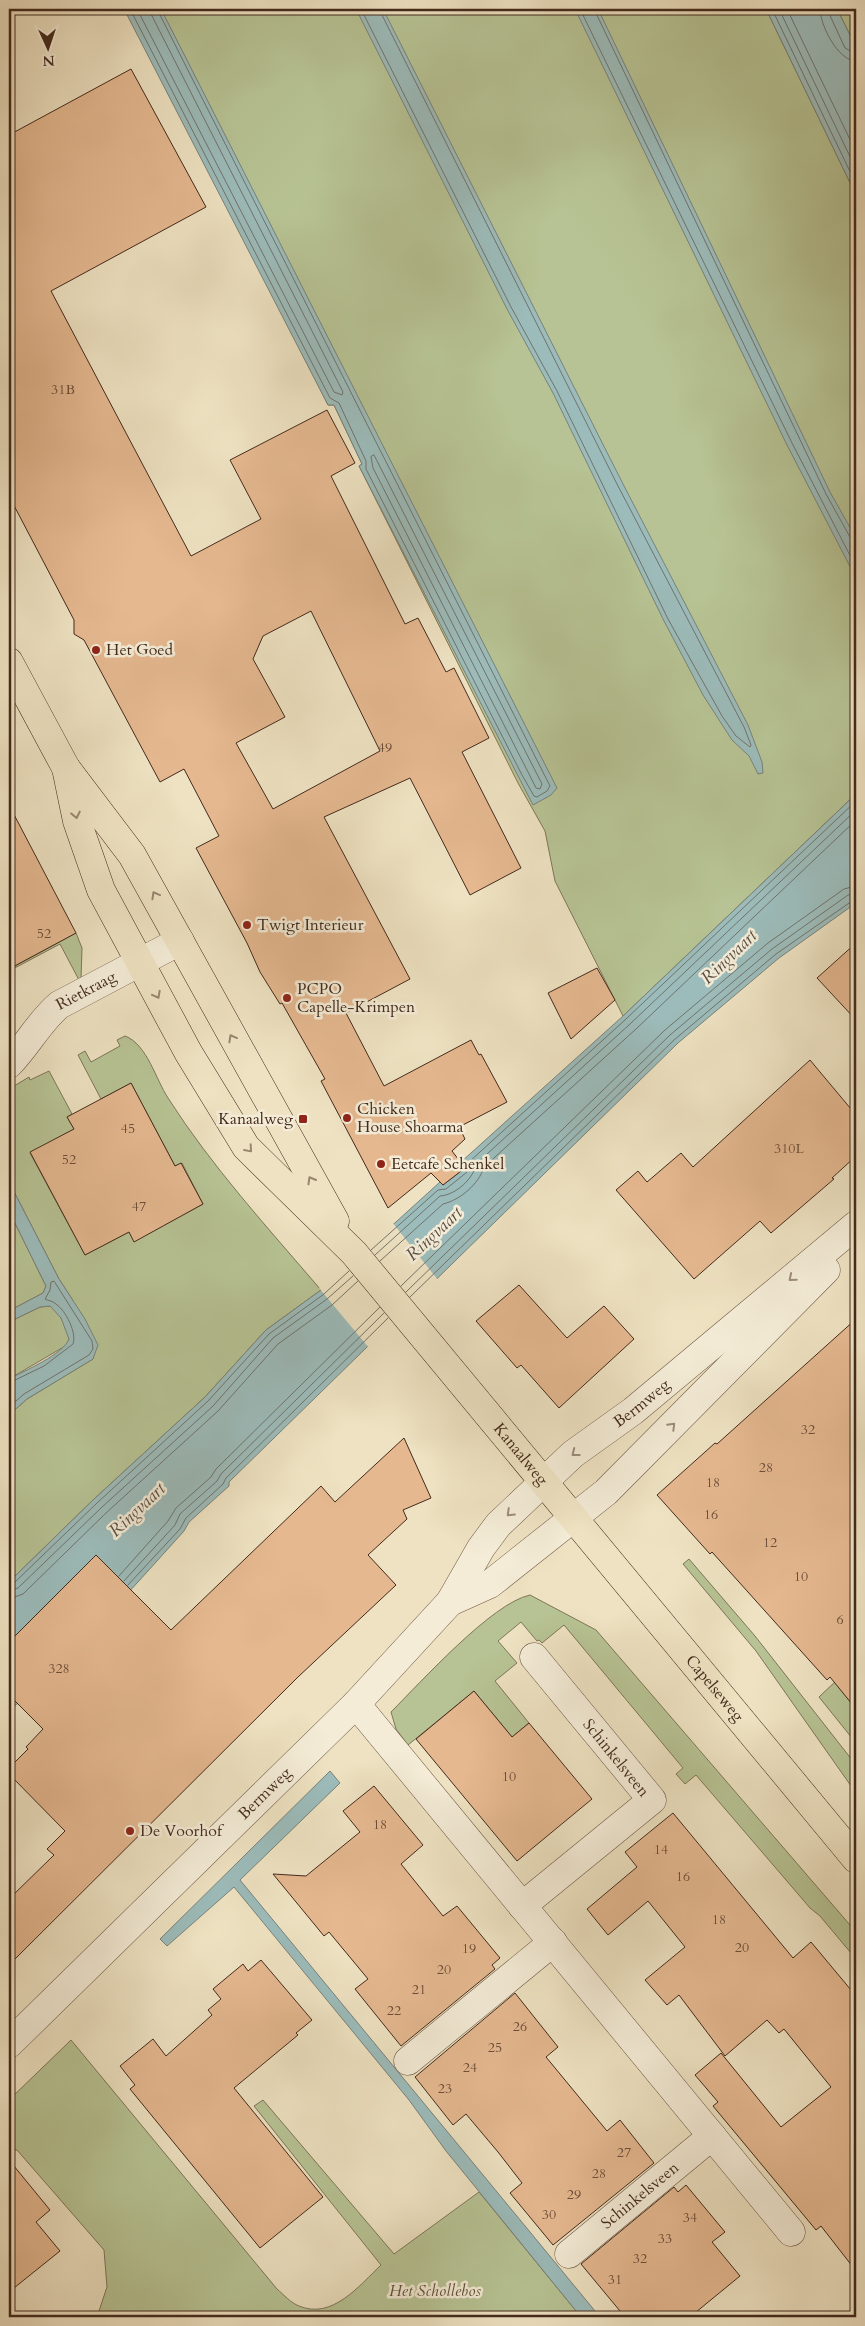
<svg xmlns="http://www.w3.org/2000/svg" width="865" height="2326" viewBox="0 0 865 2326" font-family="Cardo,serif">
  <style>
    .green { fill: #b7c394; stroke: #7d7658 }
    .water { fill: #9cbcbb; stroke: #78827b }
    .pier { fill: #eee2c2 }
    .lines { fill: none; stroke-linecap: round; stroke-linejoin: round }
    .shore { stroke: #70736c; stroke-width: 1 }
    .building { fill: #e5b890; stroke: #432a1c; fill-rule: evenodd }
    .minor-casing { stroke: #6e5846; stroke-width: 29 }
    .major-casing { stroke: #432a1c; stroke-width: 29 }
    .minor { stroke: #f4ecd7; stroke-width: 28 }
    .major { stroke: #eee2c2; stroke-width: 28 }
    .oneway { stroke: #98866f }
    .oneway2 { stroke: #9c8b7a }
    .poi-dot { fill: #8f2418; stroke: #f4ecd7; stroke-width: 2 }
    .labels { text-anchor: middle; dominant-baseline: central; stroke-width: 5; stroke-linejoin: round; paint-order: stroke }
    .number-label { font-size: 14px; fill: #6c4e39 }
    .poi-label { font-size: 16px; fill: #432a1c; stroke: #f4ecd7; text-anchor: start }
    .street-label { font-size: 16px; fill: #432a1c; stroke: #f4ecd7 }
    .park-label { font-size: 16px; font-style: italic; fill: #60503a; stroke: #f4ecd7 }
    .water-label { font-size: 18px; font-style: italic; fill: #594e44; stroke: #f4ecd7 }
  </style>
  <rect width="100%" height="100%" fill="#eee2c2"/>
  <filter id="stains"><feTurbulence type="fractalNoise" baseFrequency=".004" numOctaves="4"/><feColorMatrix values="0 0 0 0 .2 0 0 0 0 .09 0 0 0 0 .02 0 0 0 .5 -.17"/></filter>
  <radialGradient id="worn" r=".72"><stop offset=".6" stop-color="#630" stop-opacity="0"/><stop offset="1" stop-color="#630" stop-opacity=".3"/></radialGradient>
  <path class="green" d="M134,9H766L856,195V794L623,1016L555,881L545,831L518,783L359,466L362,464L334,405H328Z
    M837,9H856V47Z
    M76,933L82,948L81,979L79,980L60,944L9,971V956L15,966Z
    M125,1036C147,1044 156,1080 168,1098C212,1167 268,1228 321,1290L266,1330L205,1397L93,1500L9,1582V1457L11,1456L9,1415L27,1399L93,1359L72,1299L59,1279L9,1182V1089L29,1077L30,1080L49,1071L72,1114L67,1117L74,1129L30,1153L85,1255L129,1232L134,1241L203,1204L182,1163L175,1166L131,1083L101,1099L78,1055L85,1051L91,1062L120,1046L117,1040Z
    M9,1211L46,1286L43,1293L9,1311Z
    M50,1306C61,1313 66,1327 69,1339L67,1345L9,1379V1322L40,1307Z
    M689,1559L755,1636L856,1765V1793L756,1651L683,1564Z
    M530,1595L596,1630L856,1932V1959L820,1916L810,1908L696,1775L685,1784L676,1774L683,1768L564,1625L542,1643L539,1640L537,1641L521,1622L498,1641L517,1663L495,1681L529,1723L512,1737L474,1691L408,1745L396,1729L391,1712C421,1682 492,1603 530,1595Z
    M856,1662V1679L842,1691L856,1709V1743L819,1697Z
    M71,2040L277,2289C284,2295 291,2303 299,2306C332,2320 359,2286 381,2265L254,2106L263,2100L394,2254L479,2192L581,2317H97L107,2287L104,2250L17,2150H9V2100Z"/>
  <path class="water" d="M124,9H161L557,788L551,795L533,805L359,466L362,464L334,405H328Z
    M356,9H383L623,484L748,725L762,762L763,773L758,774L749,756L732,740L703,695L664,621L553,393L507,309Z
    M575,9H598L830,492L856,538V578L787,445Z
    M766,9H837L856,47V195Z
    M856,794V903L779,958L678,1043L229,1482V1486L189,1522L184,1531C128,1593 72,1657 9,1711V1582L93,1500L205,1397L266,1330L321,1290L440,1182L443,1185L465,1168L461,1162L623,1016Z
    M9,1182L59,1279L85,1319L98,1345L93,1359L27,1399L9,1415V1379C24,1371 64,1354 69,1339L61,1318L50,1306L40,1307L9,1322V1311L43,1293L46,1286L9,1211Z
    M330,1771L340,1783L240,1880L600,2317H581L446,2151L409,2100L234,1887L167,1946L160,1939Z"/>
  <path class="pier" d="M392,1222L438,1280L369,1348L319,1288Z"/>
  <g class="lines">
    <path class="shore" d="M130,9L330,398L339,403L366,461V469L522,775L534,796L537,797L547,791L550,786L157,9
      M137,9L334,392L342,395L343,392L152,16L150,9
      M361,9L511,307L557,391L668,619L722,716L736,736L750,747L751,745L744,727L618,486L379,9
      M580,9L792,443L856,567
      M594,9L826,494L850,537L856,539
      M772,9L856,184
      M779,9L856,169
      M787,9L856,152
      M820,9C820,25 838,61 856,61
      M827,9L845,48L856,54
      M374,455L542,784L540,789L536,788L528,772L373,468L371,457Z
      M371,1250L438,1190L446,1189L467,1172L469,1162L626,1019L856,801
      M375,1255L440,1196C456,1195 474,1178 476,1164L630,1024L856,810
      M380,1261L443,1204C460,1200 479,1184 484,1167L636,1029L856,820
      M401,1286L665,1030L768,943L844,889L856,886
      M406,1292L670,1035L772,949L848,895L856,893
      M410,1297L674,1040L776,954L852,901L856,900
      M9,1383L44,1366L73,1344C77,1333 66,1311 56,1304C53,1301 49,1301 45,1299L50,1290L51,1282L54,1281L92,1341L93,1349L89,1355L24,1394L9,1407
      M119,1576L168,1521L176,1508L211,1477L216,1469L380,1307
      M124,1581L175,1525L180,1514L217,1481L221,1474L384,1313
      M9,1585L14,1583L97,1503L208,1401L269,1334L324,1294L349,1271
      M128,1585L180,1529L186,1518L223,1484L226,1478L388,1318
      M9,1591L18,1588L101,1508L213,1406L273,1338L327,1299L353,1276
      M9,1599L23,1594L106,1513L218,1411L278,1344L332,1305L358,1281"/>
  </g>
  <path class="building" d="M131,69L206,207L51,291L191,556L261,519L230,460L327,410L355,463L331,476L405,624L418,618L446,672L454,668L489,738L462,752L521,868L470,895L410,778L324,817L410,979L346,1013L384,1086L471,1040L479,1055L481,1054L507,1102L459,1127L465,1139L452,1151L465,1168L443,1185L431,1173L388,1208L321,1081L325,1079L282,1003L280,1004L260,972L247,943L196,848L219,836L184,769L160,782L84,640L74,634V620L9,496V135ZM311,611L380,751L273,809L236,743L285,717L253,659L263,636Z
    M9,805L76,933L9,969Z
    M856,943V1020L817,978Z
    M597,968L615,1000L571,1039L548,993Z
    M810,1060L856,1115V1156L832,1178L834,1179L771,1233L760,1221L694,1279L616,1190L638,1171L647,1182L681,1153L693,1167Z
    M131,1083L175,1166L181,1163L203,1204L134,1242L129,1232L85,1255L30,1152L74,1129L67,1117Z
    M519,1285L567,1338L604,1306L634,1339L559,1408L521,1365L517,1368L476,1321Z
    M856,1319V1709L830,1677L827,1680L712,1552L710,1554L657,1495L715,1443L717,1444Z
    M404,1438L431,1498L403,1510L407,1519L368,1555L396,1585L298,1677L9,1965V1899L54,1855L47,1849L65,1831L9,1774V1768L28,1749L26,1747L43,1729L9,1695V1642L96,1555L171,1630L321,1486L335,1502Z
    M474,1691L512,1737L529,1723L592,1799L517,1861L416,1739Z
    M374,1786L423,1845L401,1864L443,1916L457,1906L500,1958L492,1965L495,1969L401,2046L355,1989L368,1979L329,1932L324,1936L273,1874L306,1876L360,1832L343,1811Z
    M673,1813L793,1958L811,1942L856,1996V2271L821,2226L816,2230L713,2106L718,2102L695,2075L721,2053L781,2127L831,2087L784,2029L779,2033L767,2020L725,2056L679,1995L667,2005L645,1980L685,1947L648,1901L608,1935L587,1909L637,1867L625,1852Z
    M261,1960L312,2020L296,2033L298,2035L234,2088L323,2197L260,2248L130,2089L135,2085L120,2066L153,2039L166,2056L212,2015L208,2010L221,1999L213,1989L243,1964L248,1971Z
    M515,1993L558,2047L546,2057L607,2131L620,2120L654,2163L553,2245L510,2193L522,2183L498,2152L466,2114L453,2125L415,2077Z
    M9,2160L50,2210L36,2222L60,2251L9,2292Z
    M686,2185L725,2232L712,2242L740,2276L690,2317H625L581,2264L674,2187L678,2192Z"/>
  <g class="lines">
    <defs>
      <g id="minor">
        <path id="s1" d="M9,1064C27,1046 39,1022 59,1005L180,941"/>
        <path d="M450,1602L490,1584L606,1492L826,1270"/>
        <path d="M356,1704L791,2232"/>
        <path d="M522,1906L652,1800L534,1657"/>
        <path id="s2" d="M9,2044L356,1704L450,1602L481,1548L498,1525L573,1454L633,1411L856,1225"/>
        <path d="M408,2061L553,1942"/>
        <path id="s3" d="M569,2254L712,2136"/>
      </g>
      <g id="major">
        <path d="M9,662L66,768L132,855L335,1221"/>
        <path id="s4" d="M66,768L77,821L101,890L188,1052L246,1147L354,1253L856,1859"/>
      </g>
    </defs>
    <use href="#minor" class="minor-casing"/>
    <use href="#major" class="major-casing"/>
    <use href="#minor" class="minor"/>
    <use href="#major" class="major"/>
  </g>
  <defs><path id="oneway-chevron" d="M-2-3.5L2.5 0L-2 3.5" fill="none" stroke-width="1.6" stroke-linecap="round" stroke-linejoin="round" transform="scale(1.25)"/></defs>
  <g class="oneway">
    <use href="#oneway-chevron" transform="translate(76 815) rotate(78)"/>
    <use href="#oneway-chevron" transform="translate(155 895) rotate(-119)"/>
    <use href="#oneway-chevron" transform="translate(157 995) rotate(62)"/>
    <use href="#oneway-chevron" transform="translate(232 1038) rotate(-119)"/>
    <use href="#oneway-chevron" transform="translate(249 1149) rotate(49)"/>
    <use href="#oneway-chevron" transform="translate(311 1180) rotate(-120)"/>
  </g>
  <g class="oneway2">
    <use href="#oneway-chevron" transform="translate(792 1278) rotate(140)"/>
    <use href="#oneway-chevron" transform="translate(672 1426) rotate(-45)"/>
    <use href="#oneway-chevron" transform="translate(575 1453) rotate(142)"/>
    <use href="#oneway-chevron" transform="translate(510 1513) rotate(136)"/>
  </g>
  <g class="poi-dot">
    <circle cx="96" cy="650" r="5"/>
    <circle cx="247" cy="925" r="5"/>
    <circle cx="287" cy="998" r="5"/>
    <circle cx="347" cy="1118" r="5"/>
    <rect x="298" y="1114" width="10" height="10" rx="2.5"/>
    <circle cx="381" cy="1164" r="5"/>
    <circle cx="130" cy="1831" r="5"/>
  </g>
  <g class="labels">
    <g class="number-label">
      <text x="63" y="389">31B</text>
      <text x="385" y="747">49</text>
      <text x="44" y="933">52</text>
      <text x="128" y="1128">45</text>
      <text x="789" y="1148">310L</text>
      <text x="69" y="1159">52</text>
      <text x="139" y="1206">47</text>
      <text x="808" y="1429">32</text>
      <text x="766" y="1467">28</text>
      <text x="713" y="1482">18</text>
      <text x="711" y="1514">16</text>
      <text x="770" y="1542">12</text>
      <text x="801" y="1576">10</text>
      <text x="840" y="1619">6</text>
      <text x="59" y="1668">328</text>
      <text x="509" y="1776">10</text>
      <text x="380" y="1824">18</text>
      <text x="661" y="1849">14</text>
      <text x="683" y="1876">16</text>
      <text x="719" y="1919">18</text>
      <text x="742" y="1947">20</text>
      <text x="469" y="1948">19</text>
      <text x="444" y="1969">20</text>
      <text x="419" y="1989">21</text>
      <text x="394" y="2010">22</text>
      <text x="520" y="2026">26</text>
      <text x="495" y="2047">25</text>
      <text x="470" y="2067">24</text>
      <text x="445" y="2088">23</text>
      <text x="624" y="2152">27</text>
      <text x="599" y="2173">28</text>
      <text x="574" y="2194">29</text>
      <text x="549" y="2214">30</text>
      <text x="690" y="2217">34</text>
      <text x="665" y="2238">33</text>
      <text x="640" y="2258">32</text>
      <text x="615" y="2279">31</text>
    </g>
    <g class="poi-label">
      <text x="106" y="650">Het Goed</text>
      <text x="257" y="925">Twigt Interieur</text>
      <text x="297" y="989">PCPO<tspan x="297" dy="18">Capelle-Krimpen</tspan></text>
      <text x="357" y="1109">Chicken<tspan x="357" dy="18">House Shoarma</tspan></text>
      <text x="293" y="1119" text-anchor="end">Kanaalweg</text>
      <text x="391" y="1164">Eetcafe Schenkel</text>
      <text x="140" y="1831">De Voorhof</text>
    </g>
    <g class="street-label">
      <text stroke="none"><textPath href="#s1" startOffset="108">Rietkraag</textPath></text>
      <text stroke="none"><textPath href="#s2" startOffset="904">Bermweg</textPath></text>
      <text stroke="none"><textPath href="#s4" startOffset="835">Kanaalweg</textPath></text>
      <text stroke="none"><textPath href="#s4" startOffset="1139">Capelseweg</textPath></text>
      <text transform="translate(616 1758) rotate(51)">Schinkelsveen</text>
      <text stroke="none"><textPath href="#s2" startOffset="358">Bermweg</textPath></text>
      <text stroke="none"><textPath href="#s3" startOffset="92">Schinkelsveen</textPath></text>
    </g>
    <g class="park-label">
      <text x="435" y="2291">Het Schollebos</text>
    </g>
    <g class="water-label">
      <text transform="translate(729 957) rotate(-44)">Ringvaart</text>
      <text transform="translate(434 1234) rotate(-43)">Ringvaart</text>
      <text transform="translate(137 1510) rotate(-43)">Ringvaart</text>
    </g>
  </g>
  <rect width="865" height="2326" fill="none" stroke="#eee2c2" stroke-width="30"/>
  <rect x="10" y="10" width="845" height="2306" fill="none" stroke="#432a1c" stroke-width="2.5"/>
  <rect x="15" y="15" width="835" height="2296" fill="none" stroke="#432a1c"/>
  <g transform="translate(48 48) rotate(177)" stroke="#f4ecd7" stroke-width="4" paint-order="stroke">
  <path d="M0-4L9 19L0 12L-9 19Z" fill="#432a1c"/>
  <text y="-8" font-size="14" font-weight="bold" text-anchor="middle" fill="#432a1c">N</text>
  </g>
  <rect width="100%" height="100%" filter="url(#stains)"/>
  <rect width="100%" height="100%" fill="url(#worn)"/>
</svg>
